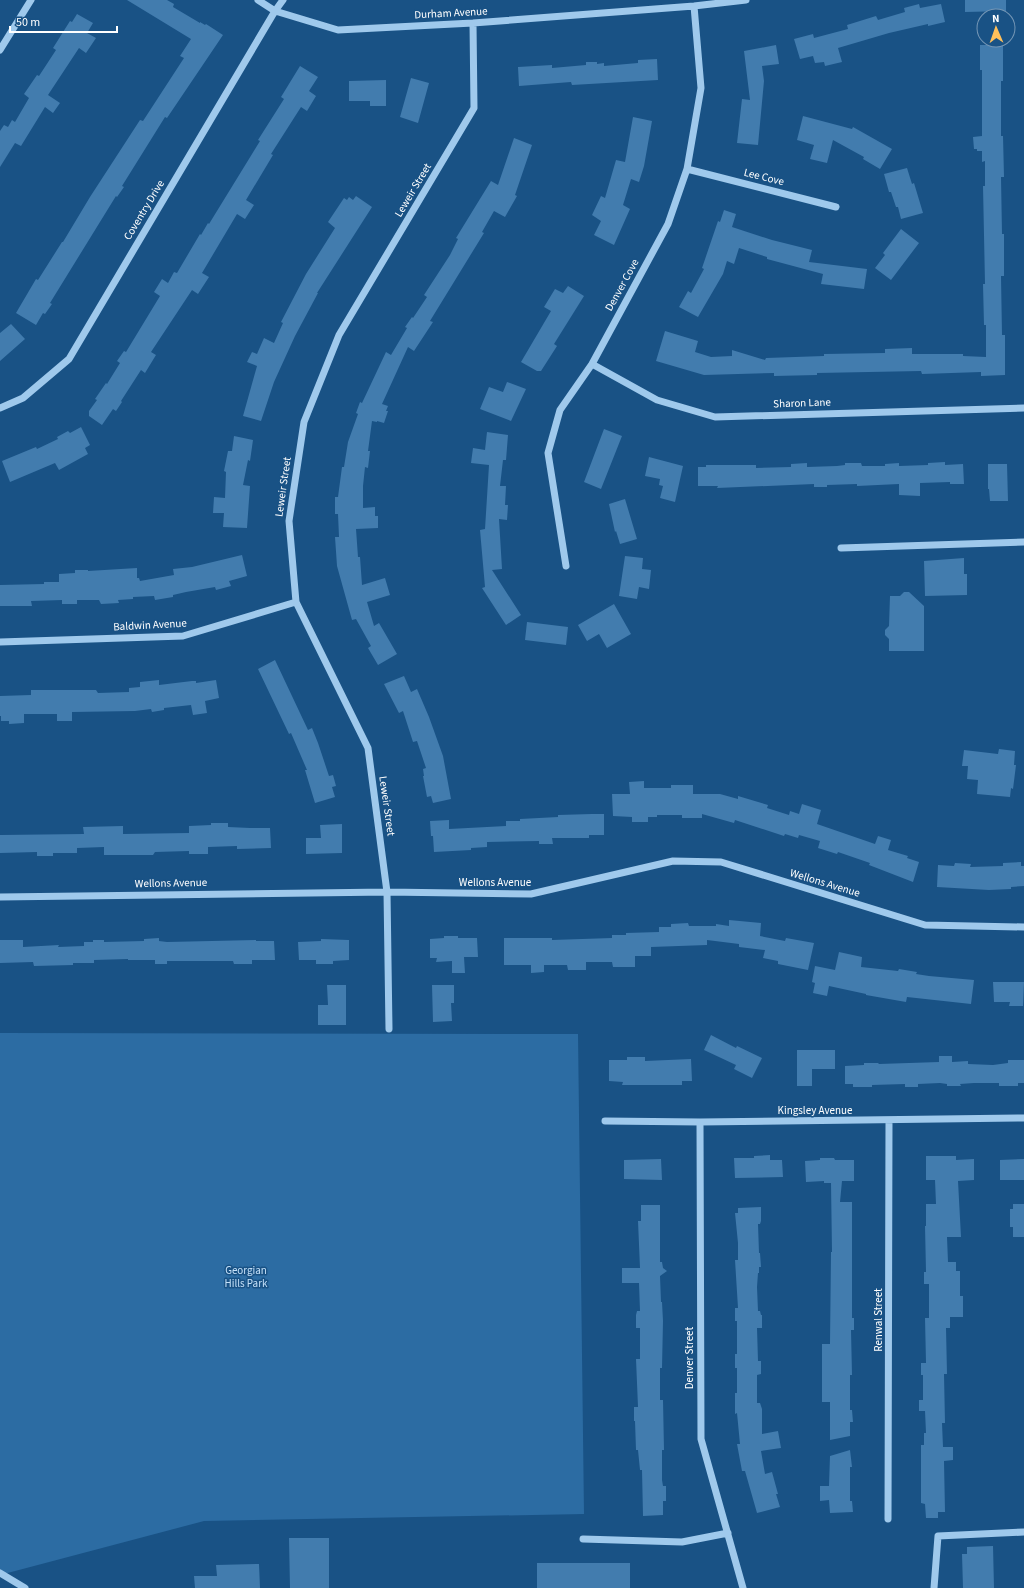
<svg xmlns="http://www.w3.org/2000/svg" width="1024" height="1588" viewBox="0 0 1024 1588" font-family="'Source Sans 3',sans-serif">
  <style>
    .green { fill: #2c6ca3 }
    .building { fill: #427cae }
    .lines { fill: none; stroke-linecap: round; stroke-linejoin: round }
    .minor { stroke: #9fc9ec; stroke-width: 7 }
    .labels { text-anchor: middle; dominant-baseline: central; stroke-width: 3; stroke-linejoin: round; paint-order: stroke }
    .street-label { font-size: 11px; fill: #fff; stroke: #195285 }
    .park-label { font-size: 11px; fill: #c5e1f9; stroke: #195285 }
  </style>
  <rect width="100%" height="100%" fill="#195285"/>
  <path class="green" d="M0,1033L578,1034L584,1514L204,1521L0,1575Z"/>
  <path class="building" d="M127,0H167L174,4L173,7L200,23V22L205,25L206,24L223,35L167,118L165,117L122,186L124,187L117,197L116,196L50,303L52,304L45,314L43,313L36,325L16,313L36,279L38,280L62,242H63L90,197L140,120L143,121L184,58L180,56L191,39Z
    M965,0H1006V11L965,12Z
    M919,4L920,8L941,4L945,22L928,26V24L889,33L838,48L842,62L825,66L824,62L815,63L813,56L800,59L794,39L813,34L814,38L848,29L847,25L876,16L878,20L905,12L904,8Z
    M77,14L93,23L87,33L96,38L86,53L79,48L48,95L60,103L53,113L45,107L21,146L15,143L0,167V131L4,125L8,127L12,120L15,122L29,98L24,94L37,75L39,76L56,50L53,48L70,21L72,22Z
    M776,45L779,64L762,66L764,81L758,145L737,143L742,99L750,100L744,51Z
    M980,45H1003V81H1001V136H1003L1004,177H1001L1002,234H1004V276H1001L1002,335H1005V375L981,376V372L922,374L921,371L817,373V375L774,376V373L704,375L656,361L665,331L698,341L695,352L711,357L732,356V350L765,360L766,358L824,356V354L885,353V349L912,348V354H963V356L986,357V325H984L983,284H985L983,186H985V161L982,162V151H977V149H974L973,137L982,136V70H980Z
    M657,59L658,80L572,85L571,82L519,86L518,67L552,65V68L586,65V62H597V64L604,63V66L638,63V60Z
    M300,66L318,77L309,91L316,96L307,111L301,107L271,154L273,155L246,200L254,205L245,219L237,214L202,273L209,277L198,294L192,290L151,352L156,355L145,373L141,370L121,401L122,402L116,411L113,409L102,425L89,416V411L97,400L95,399L106,383L107,384L120,363L117,361L124,351L126,352L160,296L154,292L162,279L168,283L174,272L177,273L200,234L201,235L208,223L209,224L260,141L258,140L284,99L281,97Z
    M411,78L429,83L418,123L400,117Z
    M386,80V106H370V101H349V81Z
    M803,116L852,129L853,127L892,149L880,169L863,159L864,157L833,140L827,163L810,159L814,145L797,140Z
    M633,117L652,121L644,166L639,182L631,179L623,205L630,209L614,245L594,235L601,221L592,215L601,196L605,198L616,160L625,162Z
    M514,138L532,145L515,195L517,196L505,217L494,211L482,232L484,233L430,321L433,322L414,351L408,347L382,404L388,406L386,411H388L384,423L377,421V422L372,421L368,451H370L368,468L365,467L363,486V508L375,507V516H378V528L356,529L358,557H360L362,585L385,578L390,595L367,602L374,626L379,623L397,654L378,665L368,648L371,646L356,619L352,620L337,566L335,537H339L338,514H335V497H338L342,467H344L348,442L358,414L356,413L360,402L362,403L386,352L391,355L407,328L405,327L412,317L413,318L427,297L424,295L450,255L458,239L456,238L491,181L498,185Z
    M907,168L912,184L914,183L923,213L901,219L898,207H896L891,192H889L884,174Z
    M356,196L372,207L317,293H318L295,336L274,382L261,421L243,416L257,366L247,362L252,352L257,354L264,338L274,343L283,323L281,322L306,274L335,228L328,222L344,198L347,200L349,197L353,200Z
    M724,210L736,214L732,227L772,240L812,250L809,262L867,269L864,289L821,284L823,274L767,259V257L739,248L734,264L727,261L723,274L698,317L679,307L688,291L691,293L704,269L702,268L718,221L720,222Z
    M901,229L919,243L891,280L875,268L885,255L883,253Z
    M568,286L584,296L554,344L557,346L541,371H537L521,362L551,311L544,307L555,289L563,293Z
    M11,324L25,339L0,361V333Z
    M507,382L526,389L511,421L480,409L489,387L503,392Z
    M81,427L90,445L85,448L88,454L59,470L55,463L10,482L2,461L36,447L37,449L58,439L57,437L68,431L70,433Z
    M604,429L622,436L601,489L584,482Z
    M487,432L508,435L506,460H503L500,486H506L505,505H508L507,520L499,519L502,569L492,570L521,615L506,625L482,588L485,587L480,530L485,529L489,465L471,463L473,448L485,450Z
    M234,436L253,440L250,461L248,460L243,485L250,486L247,528L223,527L224,513H213L214,497L225,498L226,472L224,471L228,451H232Z
    M649,457L683,466L675,502L660,498L663,486L659,485L660,479L645,476Z
    M945,462V465L963,464L964,484H950V482L920,483V496L899,495V484L857,486V484L827,485V487H814V484L717,488L718,486H698V467H706V465H756V468L791,467V464L807,463V467L837,466L845,465V463H861L862,466H885V464L899,463V466L928,465V463Z
    M988,464H1007L1008,501H990L989,489H988Z
    M625,499L637,539L620,544L616,531L615,532L609,504Z
    M242,555L247,576L229,581L231,586L216,590L215,587L186,592L173,595V597L155,600L154,596L133,597V599L118,600L119,603L101,604L99,600H77V604H62V600L31,601L32,606H0V585L44,584V582H59V574L75,573V570H88V571L137,568V578H139L140,581L174,575L173,569L192,567Z
    M625,556L643,558L642,569L651,570L649,589L639,587L637,599L619,596Z
    M964,558V574H967V595L925,596L924,561Z
    M904,592H909L924,606V651H889V639L885,635V630L889,626L890,596H900Z
    M614,604L631,634L607,648L599,634L587,641L578,625Z
    M527,622L568,627L566,645L525,640Z
    M275,660L308,730L312,728L318,743L329,776L333,775L336,786L332,787L335,797L315,803L305,770H307L291,733L289,734L258,669Z
    M404,676L411,692L417,689L429,717L443,756L451,799L433,803L431,796L427,797L423,776H424L423,769L426,768L417,741L413,742L403,711L399,713L384,684Z
    M159,680V685L192,681H196V683L216,680L219,698L205,701L207,713L193,715L191,705L164,708V710L152,712L151,709L135,711L72,712V721H57V714H24V723L9,724V721H1V716H0V696L31,695V690H96L98,693L129,692V688L140,687V682Z
    M999,749L1015,751L1014,765H1016L1013,789L1011,788L1010,797L977,794L978,780L967,779L968,766H962L964,750L998,754Z
    M644,781V788H671V785H693V794H720L738,799V796L768,805L767,808L789,815L790,811L799,814L802,804L821,810L817,824L875,844L878,836L891,840L888,850L908,856L907,858L919,862L913,882L869,865L870,863L838,852L837,854L818,848L820,841L799,835L798,838L785,834L784,836L735,820L734,823L702,814V818H682V815H657V817H648V822H632V817L613,816L612,794H630L629,782Z
    M592,814H604V835H589V838H552L553,844H539V841L487,842V847L471,848V850L434,852L433,836H431L430,821L449,820V829L506,826V821H520V819L558,817V815Z
    M211,823H228V827L250,828H270L271,848L237,849V846L208,847V854H189V851L155,852L153,855H104V847L77,848V853H53V856H37V852L0,853V835L84,834L83,827L123,826V834L189,833V826L211,825Z
    M342,824V853L306,854V838H321L320,825Z
    M1021,862V866H1024V886L1011,887V889L989,890L937,887L938,865L954,866L955,863L971,864L970,867L1003,866V863Z
    M729,920L761,923L760,936L785,941L786,938L814,943L808,970L778,964V961L763,958L765,950L739,947V944L707,940V945L651,947V956H635V967H613L612,962H586V970H568L567,965H544V972L531,973V965H504V938H552V940L612,938V935H626V933L659,932V927H671V924L688,923L689,926H716V924L729,926Z
    M444,936H458V938H477L478,957H464L465,973H452V961L436,962L437,958H430V939L444,938Z
    M159,938V941L167,942L256,940V941H274L275,960H252V964H234L233,961H167V964H155V960H128V959L94,960V963H73V965L34,966L33,962L0,963V940H23V947L59,945L58,947L84,946V942H93V940H104V942L144,941V939Z
    M321,939L349,940V960L333,961V964H316V960H299L298,942L321,941Z
    M839,952L862,957L861,967L898,971L899,969L917,972L916,974L929,976L974,980L971,1004L907,997L906,1002L866,995V994L829,986L827,996L813,993L815,983L812,982L815,966L835,970Z
    M993,982H1024L1023,1006H1009L1010,1002H994Z
    M327,985H346V1025H318V1005H328Z
    M432,985H454V1003H451L452,1021L433,1022Z
    M711,1035L736,1048L737,1046L762,1058L752,1078L734,1069L736,1065L704,1050Z
    M797,1050H835V1069H812V1086H797Z
    M939,1056H952V1062L968,1061V1064L993,1065L1008,1063V1060H1024V1083H1018V1086H999V1083H974L960,1084L961,1086H947V1084L940,1083L918,1084V1087H905V1084L872,1085V1087H853V1084H845V1066L864,1065V1063H878L879,1064L939,1062Z
    M627,1057H645V1061L691,1059L692,1081H682V1085H622L623,1082L609,1081V1060H627Z
    M770,1155V1160H782L783,1177L735,1178L734,1158H754V1156Z
    M926,1156H956V1160L974,1159V1180L958,1181L961,1237H947L948,1262H956V1271H960V1296H963V1317H950V1328H946L947,1374H944L945,1423H942L943,1447H953V1460L944,1461L945,1512H938V1518H926L925,1504L921,1503V1445H924V1433H926L925,1411H919V1400H923V1375H921V1363H926L925,1318H929V1284H924V1272H926L925,1226H926V1204H936L935,1180H926Z
    M820,1158H834L835,1160H854V1181H842L840,1202H852V1318H854V1330H851L852,1375H850V1410H852L853,1422H850V1436L830,1440V1402H822V1344H830L831,1252H832L831,1183H824V1181L806,1182L805,1161L820,1160Z
    M661,1159L662,1180L624,1179V1160Z
    M1024,1159V1180H1000V1160Z
    M1013,1204H1024V1237H1013V1227H1010V1209H1013Z
    M641,1205H660V1262H662L663,1268L667,1271L660,1276L661,1302H662L663,1321L662,1368H660V1400H663L664,1450H662V1480L663,1486H666V1501H663V1515L643,1516L642,1470H640L638,1450H636L635,1421H634V1407H638L636,1359H640V1328H636V1315L637,1311H640L639,1283H622V1268H640L638,1221H641Z
    M761,1207V1221L760,1224H758L759,1253H760L761,1267H759V1273H758L757,1287L758,1311H760L761,1315H762V1328H757L758,1361H761V1374L757,1375V1403H760L762,1409V1434L778,1431L781,1448L761,1451L765,1474L772,1472L778,1494H776L780,1507L757,1513L745,1471H742L737,1444H740L737,1413L735,1414V1393H737V1368H735V1354H737V1321H735V1308H738L735,1260H738V1243L735,1213H738V1208Z
    M850,1450L852,1467H850V1501H852L853,1512L830,1513L829,1500L820,1501V1486H829L830,1456Z
    M289,1538H329V1588H290Z
    M993,1546L994,1588H963L962,1554H967V1547Z
    M537,1563H630V1588H537Z
    M259,1564L260,1588H195L194,1576H217L216,1565Z"/>
  <g class="lines">
    <path class="minor" d="M258,0L275,11L338,30L473,23L694,6L746,0
      M0,50L31,0
      M687,169L836,207
      M592,364L657,400L715,417L1024,408
      M0,408L23,398L69,359L275,11L283,0
      M841,548L1024,542
      M566,566L548,453L560,410L592,364L668,224L687,169L701,88L694,6
      M0,642L183,636L296,602
      M0,897L387,892L531,894L673,861L721,862L925,925L1024,927
      M389,1029L387,892L368,748L296,602L289,521L304,422L339,335L474,108L473,23
      M605,1121L700,1122L1024,1118
      M700,1122L701,1439L743,1588
      M888,1519L889,1121
      M583,1539L682,1542L728,1533
      M0,1573L25,1588
      M934,1588L938,1536L1024,1532"/>
  </g>
  <g class="labels">
    <g class="street-label">
      <text transform="translate(451 13) rotate(-3)">Durham Avenue</text>
      <text transform="translate(764 177) rotate(14)">Lee Cove</text>
      <text transform="translate(413 190) rotate(-59)">Leweir Street</text>
      <text transform="translate(144 210) rotate(-59)">Coventry Drive</text>
      <text transform="translate(622 285) rotate(-61)">Denver Cove</text>
      <text transform="translate(802 403) rotate(-2)">Sharon Lane</text>
      <text transform="translate(283 487) rotate(-82)">Leweir Street</text>
      <text transform="translate(150 625) rotate(-3)">Baldwin Avenue</text>
      <text transform="translate(387 806) rotate(82)">Leweir Street</text>
      <text x="495" y="882">Wellons Avenue</text>
      <text transform="translate(171 883) rotate(-1)">Wellons Avenue</text>
      <text transform="translate(825 883) rotate(17)">Wellons Avenue</text>
      <text x="815" y="1110">Kingsley Avenue</text>
      <text transform="translate(878 1320) rotate(-90)">Renwal Street</text>
      <text transform="translate(689 1358) rotate(-90)">Denver Street</text>
    </g>
    <g class="park-label">
      <text x="246" y="1270">Georgian<tspan x="246" dy="13">Hills Park</tspan></text>
    </g>
  </g>
  <g transform="translate(996 28) rotate(358)"><circle r="19" fill="#195285" stroke="#7597b6"/>
  <path d="M0-3L7 15L0 10L-7 15Z" fill="#ffc05b"/>
  <text y="-6" font-size="11" font-weight="bold" text-anchor="middle" fill="#ffffff">N</text>
  </g>
  <path d="M10 26v6h107v-6" fill="none" stroke="#ffffff" stroke-width="2"/>
  <text x="16" y="26" font-size="12" fill="#ffffff" stroke="#195285" stroke-width="3" paint-order="stroke">50 m</text>
</svg>
